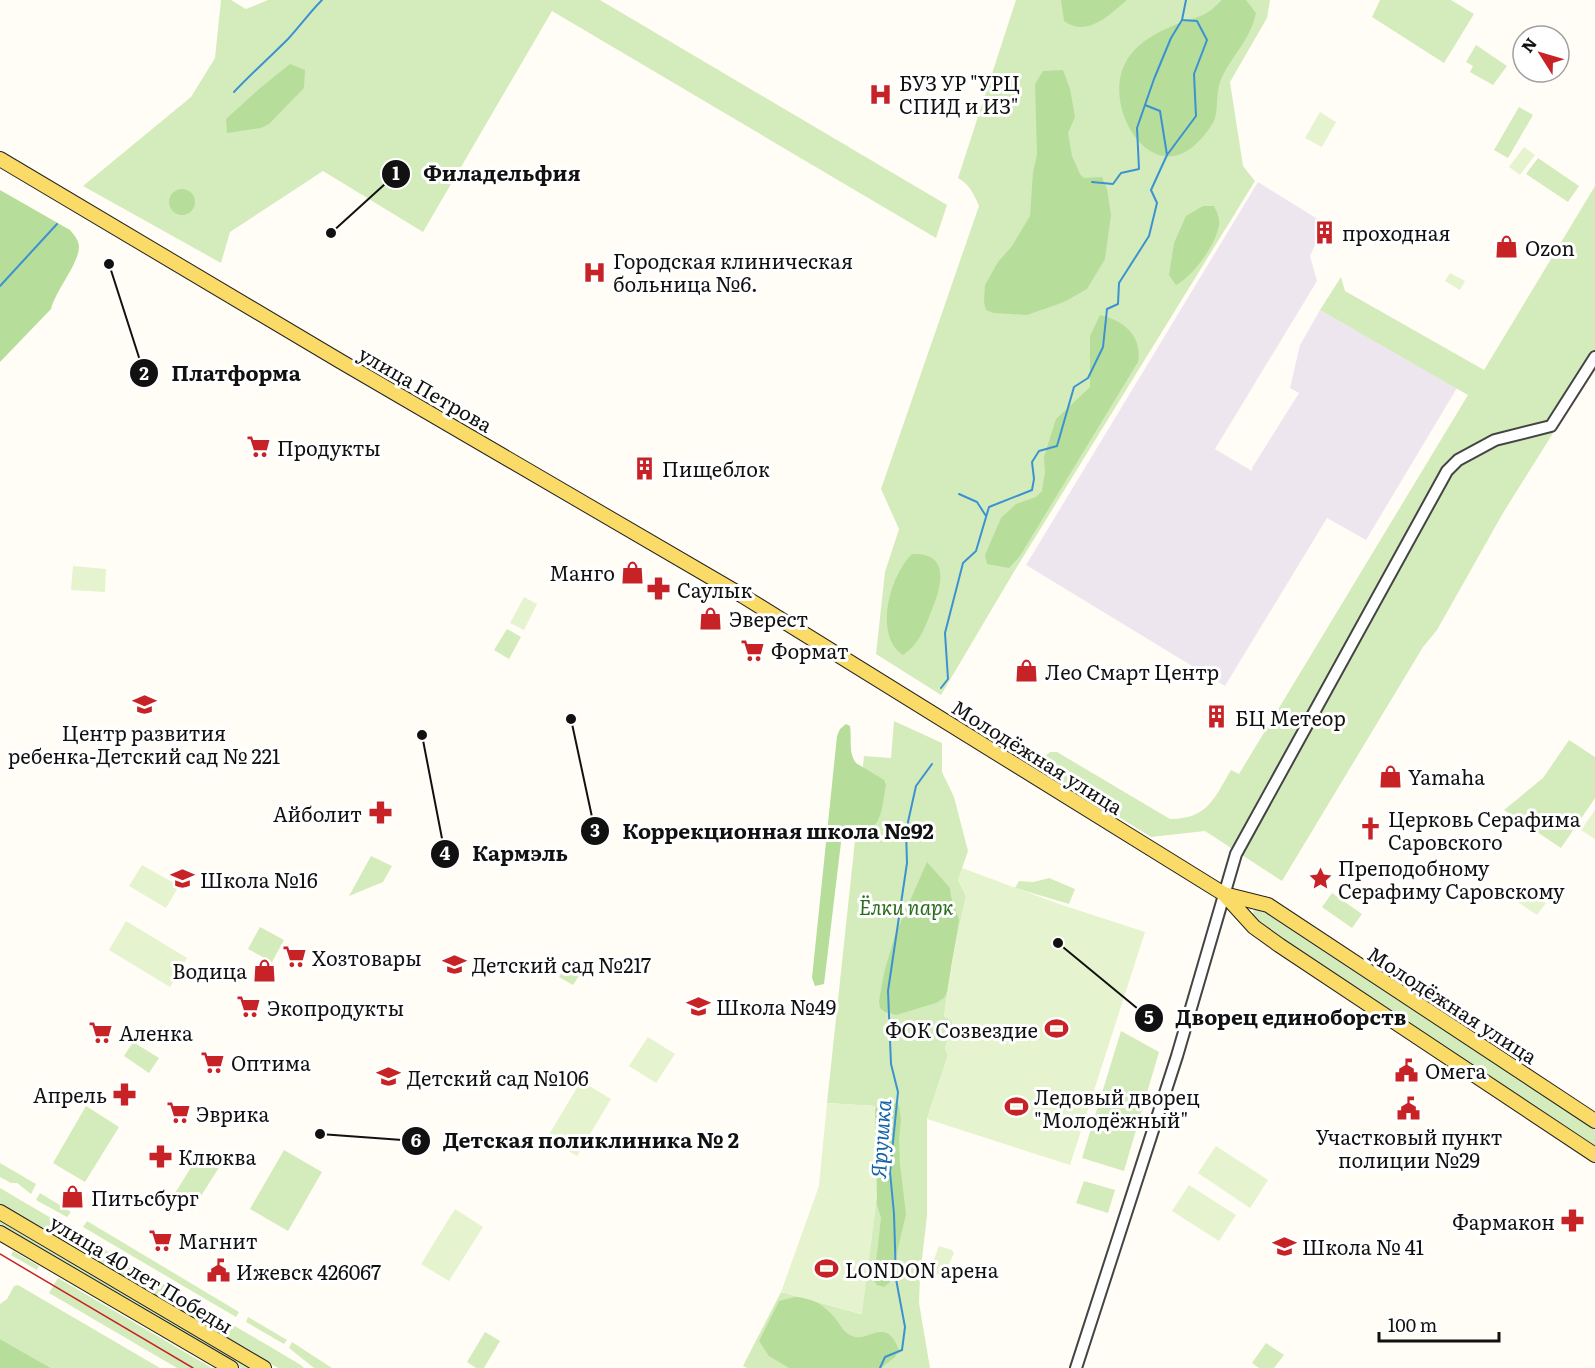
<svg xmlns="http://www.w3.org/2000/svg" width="1595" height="1368" viewBox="0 0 1595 1368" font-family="Literata,serif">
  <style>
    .industrial { fill: #eee6ef }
    .green { fill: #d4ecbc }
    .forest { fill: #b7dd9b }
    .pitch { fill: #e5f3ce }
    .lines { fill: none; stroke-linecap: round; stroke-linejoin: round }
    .stream { stroke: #3c92d1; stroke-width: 2 }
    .minor-casing { stroke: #444; stroke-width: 14 }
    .major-casing { stroke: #222; stroke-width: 16 }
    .minor { stroke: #fff; stroke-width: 10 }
    .major { stroke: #fbdb68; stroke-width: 14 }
    .tram { stroke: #c72327; stroke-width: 1.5 }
    .labels { text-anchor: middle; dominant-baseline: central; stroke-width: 6; stroke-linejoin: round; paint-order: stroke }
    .poi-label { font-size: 20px; fill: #111; stroke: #fff; text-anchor: start }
    .street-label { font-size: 20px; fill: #111; stroke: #fff }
    .park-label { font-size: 20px; font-style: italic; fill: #2c6c1e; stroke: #fff }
    .water-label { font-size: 21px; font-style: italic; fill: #1564a8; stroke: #fff }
    .leader { fill: none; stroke: #111; stroke-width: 2 }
    .callout-dot { fill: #111; stroke: #fff; stroke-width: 2 }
    .mark-label { font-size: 18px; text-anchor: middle; font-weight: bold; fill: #fff }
    .callout-label { font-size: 21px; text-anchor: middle; font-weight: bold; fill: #111; stroke: #fff; stroke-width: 6; stroke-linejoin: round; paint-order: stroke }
  </style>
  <rect width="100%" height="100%" fill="#fffdf5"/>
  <path class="industrial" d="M1258,182L1324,223L1315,237L1316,243L1310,256L1317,281L1215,449L1252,471V468L1299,393L1290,388L1300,345L1320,310L1457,388L1366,540L1327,518L1225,686L1026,565Z"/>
  <path class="green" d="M221,0H231L246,9L268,0H600L947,205L936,238L552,11L423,232L323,171L230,232L221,263L83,186L191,97L215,58Z
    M1016,0H1270L1267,18L1230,82L1243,166L1255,181L1015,570L941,695L876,654L885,572L899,529L881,489L979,206C974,194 969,184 958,178Z
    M1380,0H1451L1474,14L1444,63L1372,17Z
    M1476,45L1507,66L1493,85L1470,72L1473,66L1466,62Z
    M1519,107L1533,115L1508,158L1494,150Z
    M1538,158L1579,186L1568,202L1526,174Z
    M1595,186V366L1503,513L1437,630L1423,647L1282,881L1205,831L1151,837L1045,771L1041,765L1043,758L1050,752H1057L1170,819C1207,819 1214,799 1231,770L1239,774L1468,395L1320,310L1341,277L1345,291L1484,370Z
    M507,629L521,637L509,659L494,650Z
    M894,721L942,743V772L954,797L968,851L958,880L966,896L953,956L944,1016L953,1021L945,1048L948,1055L927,1119V1216L920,1276L919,1303L930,1368H747L743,1366L781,1292L861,1314L875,1106L827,1103L864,756L891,758Z
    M1569,740L1595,757V798L1561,848L1504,810L1543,778Z
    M371,856L392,866L383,882L349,896Z
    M1049,878L1075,889L1069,904L1015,888L1019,881L1033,882Z
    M1332,893L1362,914L1352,928L1322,907Z
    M1259,907L1595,1130V1146L1251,919L1254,910Z
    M260,927L284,940L272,962L248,949Z
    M566,966L580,974L573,985L559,977Z
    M1121,1031L1159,1052L1124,1171L1082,1158Z
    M133,1042L159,1058L149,1073L124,1056Z
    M86,1106L119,1127L85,1182L53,1163Z
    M284,1150L322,1172L288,1231L250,1209Z
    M200,1153L220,1166L192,1210L172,1198Z
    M0,1163L36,1184L31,1194L17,1183H11L0,1177Z
    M1084,1181L1115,1190L1108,1213L1076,1203Z
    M0,1188L301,1365L304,1368H278L0,1204Z
    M40,1193L71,1212L67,1217L36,1200Z
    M0,1221L249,1368H241L0,1226Z
    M87,1221L239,1312L236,1317L83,1227Z
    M13,1251L39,1266L37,1270L11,1255Z
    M58,1278L212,1368H177L49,1293Z
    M18,1285L160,1368H51L0,1339V1304L7,1299L14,1286Z
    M248,1317L287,1340L284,1344L246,1322Z
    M485,1332L500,1341L484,1368H476L467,1362Z
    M292,1342L332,1368H314L289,1348Z
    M1266,1343L1284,1355L1274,1368H1259L1252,1363Z"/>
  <path class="forest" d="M1061,0H1127C1109,15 1087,38 1064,21Z
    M1222,0H1246L1256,13C1250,40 1234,53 1222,77C1215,91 1219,110 1214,121C1211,127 1205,135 1200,140C1152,193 1099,105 1127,60C1138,41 1163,29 1183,22C1191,19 1201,17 1208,12C1213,9 1217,4 1222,0Z
    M290,64L305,70L304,88L269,124L261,128L227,133L226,119L259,89Z
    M1063,70L1070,89L1075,117L1068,133L1072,156L1080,174L1084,178L1102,177L1107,189L1111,215L1105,259L1087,289L1064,302L1027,315L994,313L986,310L984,302L985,285L998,262L1012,246L1030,216L1033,172L1037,155L1035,84L1043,71Z
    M169 202a13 13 0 1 1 26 0a13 13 0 1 1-26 0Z
    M0,190L70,230C74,235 79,240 79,247C78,265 56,290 51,309L0,362Z
    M1203,206H1214C1218,214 1221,220 1218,229C1214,247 1193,276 1176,285L1169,275L1174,243L1186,216Z
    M1100,315C1123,320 1143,336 1138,362L1020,556L1009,568L987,564L985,555L1001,518L1016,504L1036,497L1042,491L1045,472L1044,457L1056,419L1090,387V336Z
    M912,554C952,552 941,588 931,612C924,630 919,644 903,655C873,636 890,575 912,554Z
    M846,724L850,726C852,739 848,752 856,763L884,780L886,785C883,799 883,819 872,828L851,825L842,834L824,984L815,986L812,978L837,736L840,729Z
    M927,862L950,888C950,899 956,909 959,920L947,992L944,998L936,1003L896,1015L885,1012L880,1008L879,1001L884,973L895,935Z
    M884,1098L891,1099L899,1106L901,1119L899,1140L900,1165L906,1214L890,1282L884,1287L877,1285L874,1281L881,1218L875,1198L874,1113L879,1102Z
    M795,1297C813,1296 828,1308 838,1322C842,1328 845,1333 852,1336C869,1343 886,1315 899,1350L895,1357L881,1368H789L769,1356L759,1341L779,1301Z
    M0,1339L51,1368H0Z"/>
  <path class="pitch" d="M1320,112L1336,122L1322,147L1305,138Z
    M1524,147L1535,155L1520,175L1509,167Z
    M1450,273L1465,281L1460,290L1445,281Z
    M73,566L106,569L105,592L71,590Z
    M524,597L537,604L524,630L510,623Z
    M1595,810V839L1581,830Z
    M142,865L179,886L166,908L129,886Z
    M962,868L1059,904L1145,932L1070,1165L927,1119L948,1055L945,1048L953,1021L944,1016L953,956L966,896L958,880Z
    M1523,888L1546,903L1537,915L1515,900Z
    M126,921L187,958L170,987L109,950Z
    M648,1037L675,1054L656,1083L629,1066Z
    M581,1081L611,1099L577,1156L547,1138Z
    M827,1103L875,1106L877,1198L862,1314L781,1292L819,1186Z
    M1216,1146L1268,1180L1250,1208L1198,1173Z
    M1189,1185L1236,1215L1219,1241L1172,1211Z
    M455,1209L483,1227L449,1281L421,1264Z
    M939,1246L952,1250L954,1253L944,1276L932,1273L930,1270Z"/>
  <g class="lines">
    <path class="stream" d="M234,92C252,73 270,57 288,39C300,26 310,12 322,0
      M1145,105L1160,111L1167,155
      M1092,182L1113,184L1121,173L1139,169L1137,128L1154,79L1171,38L1182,20
      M0,286L57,224
      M959,494L977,502L986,516
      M941,688L948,679L945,633L963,563L976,551L989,507L1032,490L1034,479L1032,462L1039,451L1057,446L1074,387L1088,378L1103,347L1107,309L1118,304L1119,283L1149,236L1157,203L1151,190L1167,155L1196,116L1194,74L1207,40L1197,21L1182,20L1186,0
      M880,1368L885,1357L902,1350L905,1327L896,1279L894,1214L890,1172L898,1092L891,1064L888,991L907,863L906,831L916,786L932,764"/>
    <defs>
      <path id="minor" d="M1076,1368L1177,1056L1236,854L1447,471L1458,460L1495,440L1551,426L1595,357"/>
      <path id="major" d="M0,159L340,361L743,596L1224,894L1254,927L1279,945L1595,1155
        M1224,894L1268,905L1595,1121
        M0,1212L264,1368
        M0,1233L231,1368"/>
    </defs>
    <use href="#minor" class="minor-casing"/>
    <use href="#major" class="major-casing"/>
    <use href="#minor" class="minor"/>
    <use href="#major" class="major"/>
    <path class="tram" d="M0,1254L193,1368"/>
  </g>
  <defs>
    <symbol id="hospital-bare" viewBox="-9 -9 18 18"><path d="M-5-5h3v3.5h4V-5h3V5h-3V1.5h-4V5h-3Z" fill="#c72327" stroke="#fff" stroke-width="2.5" paint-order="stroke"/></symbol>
    <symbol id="building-bare" viewBox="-9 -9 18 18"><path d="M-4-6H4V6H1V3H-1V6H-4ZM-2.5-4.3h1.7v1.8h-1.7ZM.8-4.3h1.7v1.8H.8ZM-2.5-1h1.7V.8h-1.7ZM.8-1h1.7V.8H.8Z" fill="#c72327" stroke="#fff" stroke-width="2.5" paint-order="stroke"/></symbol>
    <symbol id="shop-bare" viewBox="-9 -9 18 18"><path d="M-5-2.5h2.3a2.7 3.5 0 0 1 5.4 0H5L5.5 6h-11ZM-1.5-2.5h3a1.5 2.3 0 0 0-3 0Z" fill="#c72327" stroke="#fff" stroke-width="2.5" paint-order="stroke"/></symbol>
    <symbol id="supermarket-bare" viewBox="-9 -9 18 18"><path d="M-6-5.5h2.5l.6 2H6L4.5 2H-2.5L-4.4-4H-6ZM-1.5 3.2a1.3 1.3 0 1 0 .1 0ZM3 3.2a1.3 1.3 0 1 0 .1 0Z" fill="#c72327" stroke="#fff" stroke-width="2.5" paint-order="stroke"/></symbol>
    <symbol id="pharmacy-bare" viewBox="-9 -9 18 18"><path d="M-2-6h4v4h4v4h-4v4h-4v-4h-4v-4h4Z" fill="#c72327" stroke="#fff" stroke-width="2.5" paint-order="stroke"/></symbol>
    <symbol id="school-bare" viewBox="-9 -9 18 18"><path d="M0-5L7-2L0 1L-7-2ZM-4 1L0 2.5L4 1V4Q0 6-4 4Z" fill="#c72327" stroke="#fff" stroke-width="2.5" paint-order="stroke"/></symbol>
    <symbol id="church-bare" viewBox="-9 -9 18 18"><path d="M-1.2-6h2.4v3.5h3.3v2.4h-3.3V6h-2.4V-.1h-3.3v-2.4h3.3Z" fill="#c72327" stroke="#fff" stroke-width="2.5" paint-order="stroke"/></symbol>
    <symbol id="sight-bare" viewBox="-9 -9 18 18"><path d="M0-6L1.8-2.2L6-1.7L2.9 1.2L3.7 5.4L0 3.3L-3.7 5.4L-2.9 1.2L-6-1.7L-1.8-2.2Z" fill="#c72327" stroke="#fff" stroke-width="2.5" paint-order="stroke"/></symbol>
    <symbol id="stadium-bare" viewBox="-9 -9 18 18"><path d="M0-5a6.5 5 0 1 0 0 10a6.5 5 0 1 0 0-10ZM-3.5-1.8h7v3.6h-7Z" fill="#c72327" stroke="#fff" stroke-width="2.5" paint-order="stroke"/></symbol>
    <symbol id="civic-bare" viewBox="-9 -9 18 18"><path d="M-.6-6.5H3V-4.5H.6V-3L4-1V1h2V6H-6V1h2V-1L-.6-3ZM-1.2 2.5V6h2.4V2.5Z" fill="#c72327" stroke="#fff" stroke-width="2.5" paint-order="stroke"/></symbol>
  </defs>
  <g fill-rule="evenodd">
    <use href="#hospital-bare" x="864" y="78" width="33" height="33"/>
    <use href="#building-bare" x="1308" y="216" width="33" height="33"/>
    <use href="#shop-bare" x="1490" y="230" width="33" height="33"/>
    <use href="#hospital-bare" x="578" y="256" width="33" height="33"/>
    <use href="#supermarket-bare" x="242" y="430" width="33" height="33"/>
    <use href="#building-bare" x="628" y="452" width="33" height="33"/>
    <use href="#shop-bare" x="616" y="556" width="33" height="33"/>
    <use href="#pharmacy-bare" x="642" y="572" width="33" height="33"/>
    <use href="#shop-bare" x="694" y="602" width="33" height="33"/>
    <use href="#supermarket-bare" x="736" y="634" width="33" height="33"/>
    <use href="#shop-bare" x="1010" y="654" width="33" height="33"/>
    <use href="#school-bare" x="128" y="688" width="33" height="33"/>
    <use href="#building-bare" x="1200" y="700" width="33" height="33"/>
    <use href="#shop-bare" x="1374" y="760" width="33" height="33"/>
    <use href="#pharmacy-bare" x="364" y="796" width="33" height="33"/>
    <use href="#church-bare" x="1354" y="812" width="33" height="33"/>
    <use href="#sight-bare" x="1304" y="862" width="33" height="33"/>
    <use href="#school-bare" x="166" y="862" width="33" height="33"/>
    <use href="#supermarket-bare" x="278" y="940" width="33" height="33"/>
    <use href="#school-bare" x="438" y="948" width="33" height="33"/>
    <use href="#shop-bare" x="248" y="954" width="33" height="33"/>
    <use href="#school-bare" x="682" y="990" width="33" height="33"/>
    <use href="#supermarket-bare" x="232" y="990" width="33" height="33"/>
    <use href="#stadium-bare" x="1040" y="1012" width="33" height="33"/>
    <use href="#supermarket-bare" x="84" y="1016" width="33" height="33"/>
    <use href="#supermarket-bare" x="196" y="1046" width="33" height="33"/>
    <use href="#civic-bare" x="1390" y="1054" width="33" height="33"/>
    <use href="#school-bare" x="372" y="1060" width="33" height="33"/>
    <use href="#pharmacy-bare" x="108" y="1078" width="33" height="33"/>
    <use href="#stadium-bare" x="1000" y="1090" width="33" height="33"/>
    <use href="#civic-bare" x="1392" y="1092" width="33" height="33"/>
    <use href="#supermarket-bare" x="162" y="1096" width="33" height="33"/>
    <use href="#pharmacy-bare" x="144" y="1140" width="33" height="33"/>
    <use href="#shop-bare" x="56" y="1180" width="33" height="33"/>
    <use href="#pharmacy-bare" x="1556" y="1204" width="33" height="33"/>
    <use href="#supermarket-bare" x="144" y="1224" width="33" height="33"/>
    <use href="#school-bare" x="1268" y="1230" width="33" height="33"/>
    <use href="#stadium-bare" x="810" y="1252" width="33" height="33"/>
    <use href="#civic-bare" x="202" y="1254" width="33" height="33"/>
  </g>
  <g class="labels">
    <g class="poi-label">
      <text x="899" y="82">БУЗ УР "УРЦ<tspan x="899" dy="23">СПИД и ИЗ"</tspan></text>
      <text x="1342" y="232">проходная</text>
      <text x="1525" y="247">Ozon</text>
      <text x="613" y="260">Городская клиническая<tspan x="613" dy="23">больница №6.</tspan></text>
      <text x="277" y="447">Продукты</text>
      <text x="662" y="468">Пищеблок</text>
      <text x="615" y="572" text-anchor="end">Манго</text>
      <text x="677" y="589">Саулык</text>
      <text x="729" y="618">Эверест</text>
      <text x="771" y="650">Формат</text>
      <text x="1045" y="671">Лео Смарт Центр</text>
      <text x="1235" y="717">БЦ Метеор</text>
      <text x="144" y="732" text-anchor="middle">Центр развития<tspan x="144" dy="23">ребенка-Детский сад № 221</tspan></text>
      <text x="1408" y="776">Yamaha</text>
      <text x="362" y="813" text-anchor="end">Айболит</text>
      <text x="1388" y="818">Церковь Серафима<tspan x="1388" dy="23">Саровского</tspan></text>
      <text x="1338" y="867">Преподобному<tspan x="1338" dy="23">Серафиму Саровскому</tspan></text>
      <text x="200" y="879">Школа №16</text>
      <text x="312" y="957">Хозтовары</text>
      <text x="472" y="964">Детский сад №217</text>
      <text x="247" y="970" text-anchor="end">Водица</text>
      <text x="716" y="1006">Школа №49</text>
      <text x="267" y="1007">Экопродукты</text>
      <text x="1038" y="1029" text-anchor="end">ФОК Созвездие</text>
      <text x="119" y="1032">Аленка</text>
      <text x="231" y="1062">Оптима</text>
      <text x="1425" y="1070">Омега</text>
      <text x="407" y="1077">Детский сад №106</text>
      <text x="107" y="1094" text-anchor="end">Апрель</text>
      <text x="1034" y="1096">Ледовый дворец<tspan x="1034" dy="23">"Молодёжный"</tspan></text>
      <text x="196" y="1113">Эврика</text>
      <text x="1409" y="1136" text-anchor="middle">Участковый пункт<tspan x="1409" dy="23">полиции №29</tspan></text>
      <text x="178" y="1156">Клюква</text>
      <text x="91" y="1197">Питьсбург</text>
      <text x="1555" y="1221" text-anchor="end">Фармакон</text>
      <text x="178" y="1240">Магнит</text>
      <text x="1302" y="1246">Школа № 41</text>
      <text x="845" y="1269">LONDON арена</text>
      <text x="236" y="1271">Ижевск 426067</text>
    </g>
    <g class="street-label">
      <text transform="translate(426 388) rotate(30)">улица Петрова</text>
      <text transform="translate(1038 756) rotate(32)">Молодёжная улица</text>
      <text transform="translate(1453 1004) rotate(33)">Молодёжная улица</text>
      <text transform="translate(142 1273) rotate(31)">улица 40 лет Победы</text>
    </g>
    <g class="park-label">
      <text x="906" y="906">Ёлки парк</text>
    </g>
    <g class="water-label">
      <text transform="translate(879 1139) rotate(-86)">Ярушка</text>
    </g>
  </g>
  <path class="leader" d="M331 233L396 174M109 264L144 373M571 719L595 831M422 735L445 854M1058 943L1149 1018M320 1134L416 1141"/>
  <g class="callout-dot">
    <circle cx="331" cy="233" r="6"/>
    <circle cx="109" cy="264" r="6"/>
    <circle cx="571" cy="719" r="6"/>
    <circle cx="422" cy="735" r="6"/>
    <circle cx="1058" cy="943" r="6"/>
    <circle cx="320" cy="1134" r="6"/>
    <circle cx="396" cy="174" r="15"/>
    <circle cx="144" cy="373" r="15"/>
    <circle cx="595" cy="831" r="15"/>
    <circle cx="445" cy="854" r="15"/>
    <circle cx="1149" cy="1018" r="15"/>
    <circle cx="416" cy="1141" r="15"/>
  </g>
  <g class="mark-label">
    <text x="396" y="180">1</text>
    <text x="144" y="380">2</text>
    <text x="595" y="837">3</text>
    <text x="445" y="860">4</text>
    <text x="1149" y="1024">5</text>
    <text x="416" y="1147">6</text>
  </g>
  <g class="callout-label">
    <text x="502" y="181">Филадельфия</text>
    <text x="236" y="381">Платформа</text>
    <text x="778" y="839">Коррекционная школа №92</text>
    <text x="520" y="861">Кармэль</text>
    <text x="1291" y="1025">Дворец единоборств</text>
    <text x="591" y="1148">Детская поликлиника № 2</text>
  </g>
  <g transform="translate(1541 54) rotate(307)"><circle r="28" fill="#ffffff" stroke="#a0a0a0" stroke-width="1.5"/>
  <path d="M0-4.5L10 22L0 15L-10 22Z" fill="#c72327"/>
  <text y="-9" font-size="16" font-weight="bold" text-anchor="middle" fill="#111111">N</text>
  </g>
  <path d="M1379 1332v9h120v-9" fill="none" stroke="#111111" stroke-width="3"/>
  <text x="1388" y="1332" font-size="18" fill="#111111" stroke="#ffffff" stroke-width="4.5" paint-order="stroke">100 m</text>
</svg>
